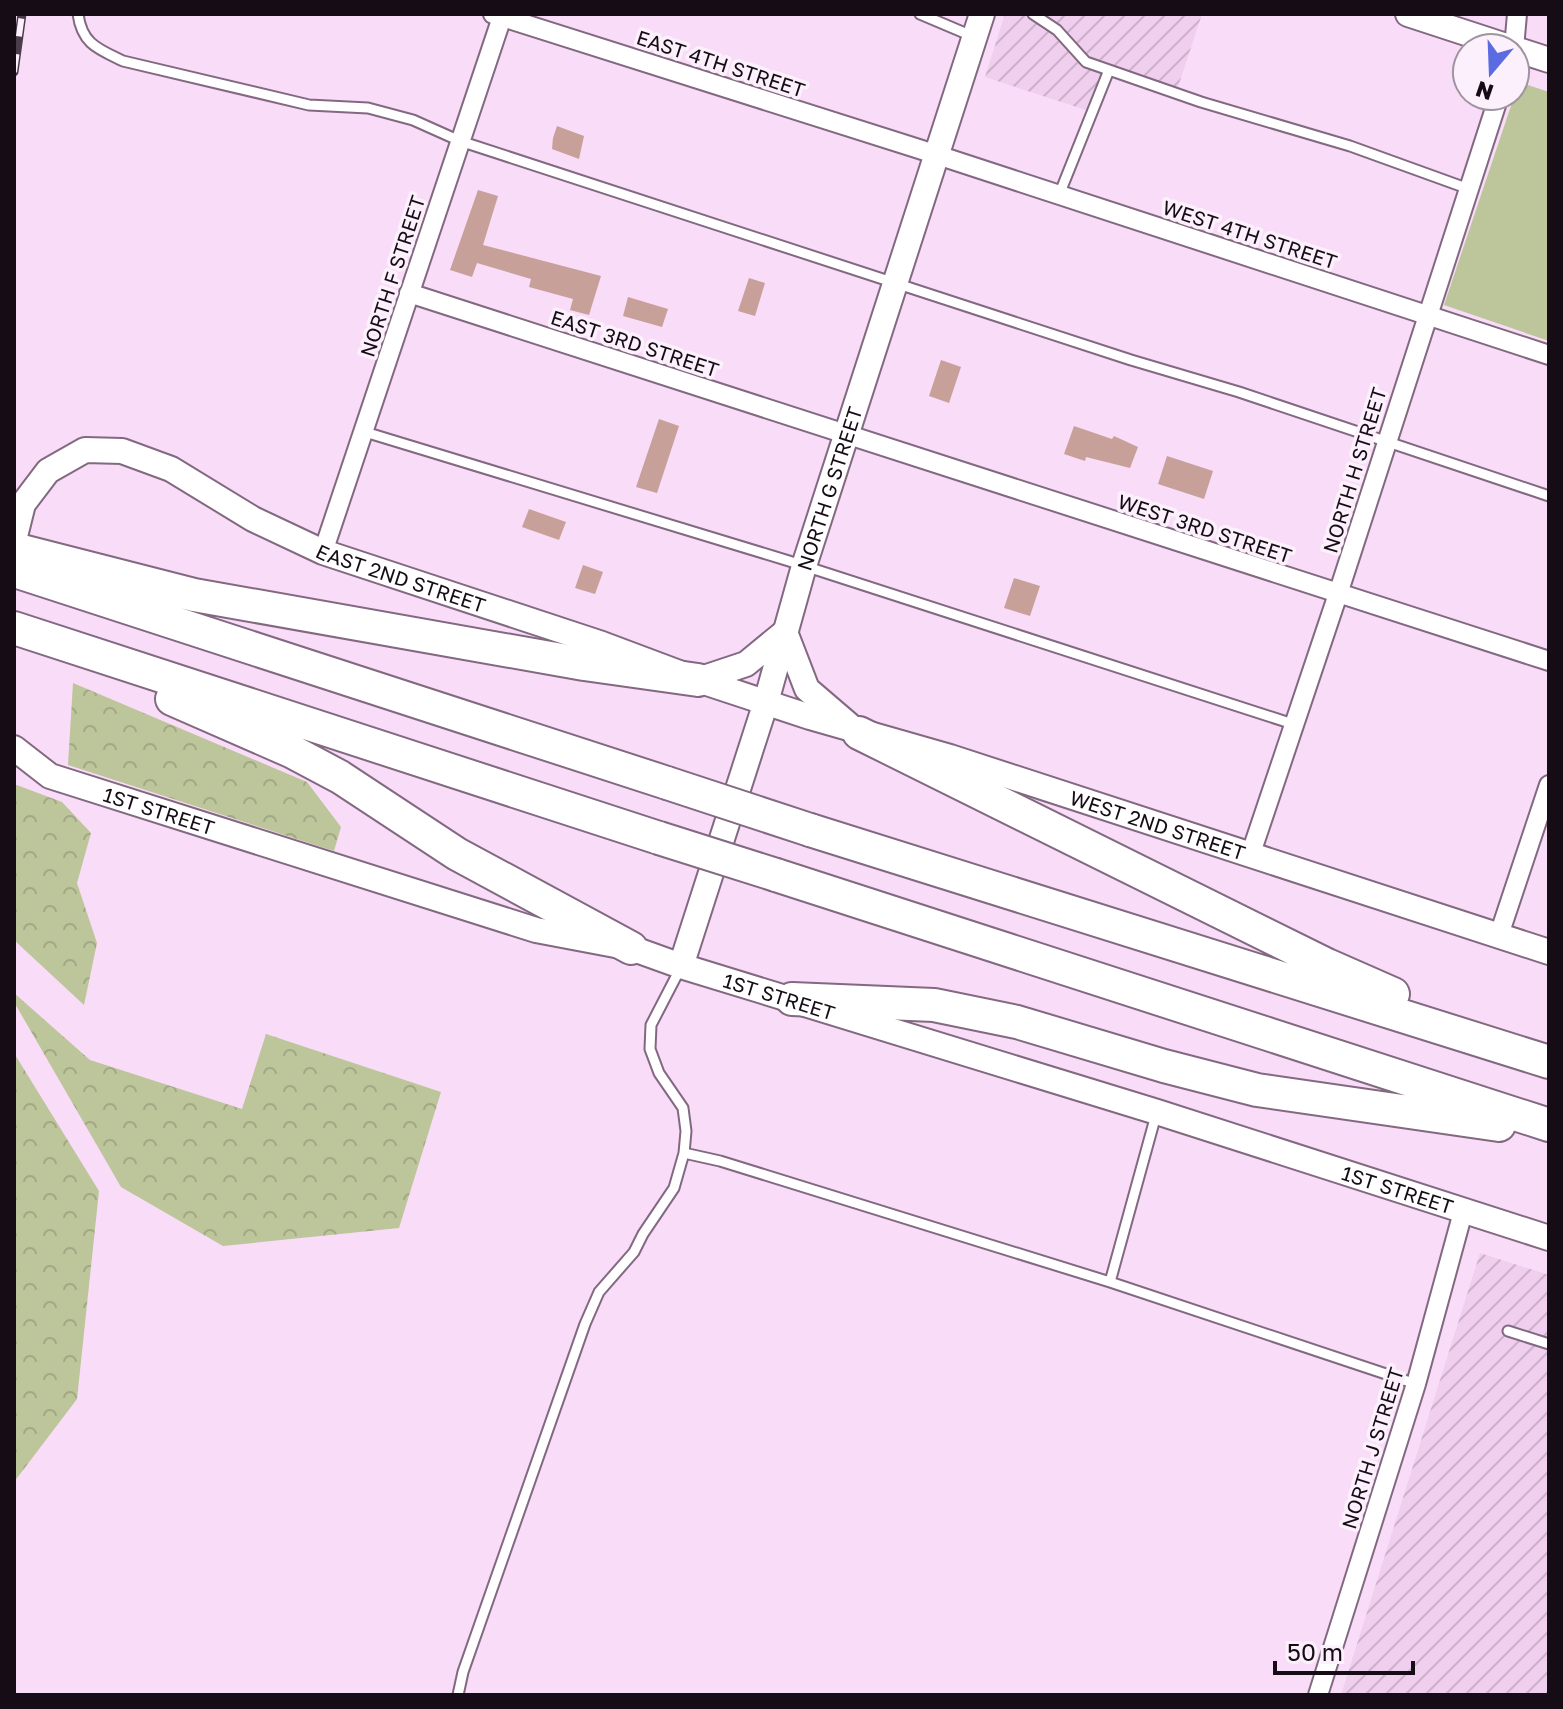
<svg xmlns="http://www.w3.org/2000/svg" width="1563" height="1709" viewBox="0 0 1563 1709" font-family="'Golos Text',sans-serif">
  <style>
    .industrial { fill: url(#industrial-furrows) }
    .green { fill: #bdc59a }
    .forest { fill: url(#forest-crowns) }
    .building { fill: #c7a09a }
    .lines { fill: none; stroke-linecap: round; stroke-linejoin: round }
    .lane-casing { stroke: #826981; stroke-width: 13 }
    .street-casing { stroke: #826981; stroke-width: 22 }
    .secondary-casing { stroke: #826981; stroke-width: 28 }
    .highway-casing { stroke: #826981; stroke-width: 36 }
    .lane { stroke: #fff; stroke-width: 9 }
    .street { stroke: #fff; stroke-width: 18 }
    .secondary { stroke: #fff; stroke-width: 24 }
    .highway { stroke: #fff; stroke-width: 32 }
    .rail-casing { stroke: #4a3c4a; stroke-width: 9 }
    .rail { stroke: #fbf0fb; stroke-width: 6; stroke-dasharray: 18; stroke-linecap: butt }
    .highway-bridge-casing { stroke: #826981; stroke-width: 36; stroke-linecap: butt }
    .highway-bridge { stroke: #fff; stroke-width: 32 }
    .labels { text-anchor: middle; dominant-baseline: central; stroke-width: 7; stroke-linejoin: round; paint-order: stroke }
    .street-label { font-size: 20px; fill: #150c15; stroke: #fbf0fb }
  </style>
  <defs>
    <pattern id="industrial-furrows" width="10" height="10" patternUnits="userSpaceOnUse" patternTransform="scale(2)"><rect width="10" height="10" fill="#f0ceee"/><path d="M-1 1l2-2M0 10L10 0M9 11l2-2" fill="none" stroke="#cdb0cb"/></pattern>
    <pattern id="forest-crowns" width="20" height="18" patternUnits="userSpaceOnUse" patternTransform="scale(2)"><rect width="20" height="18" fill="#bdc59a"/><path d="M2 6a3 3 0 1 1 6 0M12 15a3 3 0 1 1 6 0" fill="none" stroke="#a2a884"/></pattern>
  </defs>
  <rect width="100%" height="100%" fill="#f9dcf7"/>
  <path class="industrial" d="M1005,14H1202L1176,93L1109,70L1092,112L985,77Z
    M1480,1253L1549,1275V1695H1341Z"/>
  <path class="green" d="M1519,82L1549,92V341L1444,305Z"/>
  <path class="forest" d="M73,683L307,782L341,827L334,851L68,765Z
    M14,784L62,802L91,833L77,883L97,943L84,1005L14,940Z
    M14,993L90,1060L242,1109L266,1034L441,1092L399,1228L223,1246L121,1187L14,1002Z
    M14,1053L99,1191L77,1399L14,1482Z"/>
  <path class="building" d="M557,126L584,136L579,159L552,149L553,138Z
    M478,190L498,196L483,245L601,276L589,315L570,310L573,299L529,287L531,279L477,263L472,277L450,270Z
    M749,278L765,283L755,316L738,311Z
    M628,297L668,309L662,327L623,316Z
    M941,360L961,367L949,403L929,396Z
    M659,419L679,426L657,493L636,487Z
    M1074,426L1112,439L1114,436L1138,447L1130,468L1086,457L1085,461L1064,454Z
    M1167,456L1213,471L1204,499L1158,484Z
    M529,509L566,522L559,540L522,527Z
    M583,565L603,572L595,594L575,588Z
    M1014,578L1040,586L1030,616L1004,608Z"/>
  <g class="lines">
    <defs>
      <path id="lane" d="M78,14C82,44 98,49 123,61L309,105L368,108L413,120L460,141L1131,360L1239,392L1549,496
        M920,14L972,36
        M1033,14L1057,30L1086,62L1201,102L1350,146L1469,189
        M1059,195L1109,70
        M365,432L789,561L1293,724
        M684,1153L720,1161L1110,1282L1416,1384
        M1110,1282L1156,1115
        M1508,1331L1549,1344
        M458,1695L463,1672L585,1324L599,1292L634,1252L643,1234L674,1188L684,1153L686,1131L683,1108L659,1073L650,1049L651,1025L680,969"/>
      <path id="street" d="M493,14L919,149L1549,355
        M1514,48L1517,14
        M409,293L1549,661
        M323,552L503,14
        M1250,856L1338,594L1499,96
        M1499,935L1549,785
        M1318,1695L1416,1384L1463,1212"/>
      <g id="secondary">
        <path d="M1408,14L1512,48"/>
        <path d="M1515,49L1549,60"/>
        <path id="s1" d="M14,540L23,504L48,471L85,450L122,451L171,469L253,519L323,552L602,644L698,680L810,717L950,757L1549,952"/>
        <path d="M698,680L746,664L785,632L807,689L849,725"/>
        <path id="s2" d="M14,748L50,776L536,930L631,948L681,966L1157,1112L1549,1238"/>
        <path id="s3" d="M681,966L766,702L804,566L982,14"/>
      </g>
      <path id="highway" d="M14,549L194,595L584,664L698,680
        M21,573L667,783
        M14,628L659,838
        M172,699L293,752L340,777L457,854L631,948
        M859,733L1327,965L1393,994
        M810,830L1549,1062
        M776,875L1549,1125
        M792,999L934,1005L1017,1022L1164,1066L1257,1090L1499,1125"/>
    </defs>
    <use href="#lane" class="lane-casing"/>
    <use href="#street" class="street-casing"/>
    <use href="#secondary" class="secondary-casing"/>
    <use href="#highway" class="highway-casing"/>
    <use href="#lane" class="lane"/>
    <use href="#street" class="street"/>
    <use href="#secondary" class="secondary"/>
    <use href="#highway" class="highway"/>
    <defs>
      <path id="rail" d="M14,72L22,14"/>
    </defs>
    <use href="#rail" class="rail-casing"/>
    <use href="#rail" class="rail"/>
    <defs>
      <path id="highway-bridge" d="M667,783L810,830
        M659,838L776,875"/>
    </defs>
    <use href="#highway-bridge" class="highway-bridge-casing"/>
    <use href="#highway-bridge" class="highway-bridge"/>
  </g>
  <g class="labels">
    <g class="street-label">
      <text transform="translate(721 63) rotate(18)">EAST 4TH STREET</text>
      <text transform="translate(1250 234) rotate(18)">WEST 4TH STREET</text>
      <text transform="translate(392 276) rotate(-72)">NORTH F STREET</text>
      <text transform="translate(635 343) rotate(18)">EAST 3RD STREET</text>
      <text transform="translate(1354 470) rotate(-73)">NORTH H STREET</text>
      <text stroke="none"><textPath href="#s3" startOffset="500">NORTH G STREET</textPath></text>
      <text transform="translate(1205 528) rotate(18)">WEST 3RD STREET</text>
      <text stroke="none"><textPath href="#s1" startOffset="466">EAST 2ND STREET</textPath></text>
      <text stroke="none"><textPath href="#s2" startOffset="160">1ST STREET</textPath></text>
      <text stroke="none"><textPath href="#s1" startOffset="1262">WEST 2ND STREET</textPath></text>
      <text stroke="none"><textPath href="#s2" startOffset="808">1ST STREET</textPath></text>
      <text stroke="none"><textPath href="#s2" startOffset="1456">1ST STREET</textPath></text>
      <text transform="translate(1372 1448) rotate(-73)">NORTH J STREET</text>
    </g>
  </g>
  <rect width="1563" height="1709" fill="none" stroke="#150c15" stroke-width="32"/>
  <g transform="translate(1491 72) rotate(199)"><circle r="38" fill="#fbf0fb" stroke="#9f959f" stroke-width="2"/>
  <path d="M0-6L14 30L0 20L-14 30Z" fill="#5b6be2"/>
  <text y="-12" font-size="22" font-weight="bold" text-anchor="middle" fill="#150c15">N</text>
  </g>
  <path d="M1275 1661v12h138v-12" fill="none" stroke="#150c15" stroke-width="4"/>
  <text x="1287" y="1661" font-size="24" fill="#150c15" stroke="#fbf0fb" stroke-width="6" paint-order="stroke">50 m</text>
</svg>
